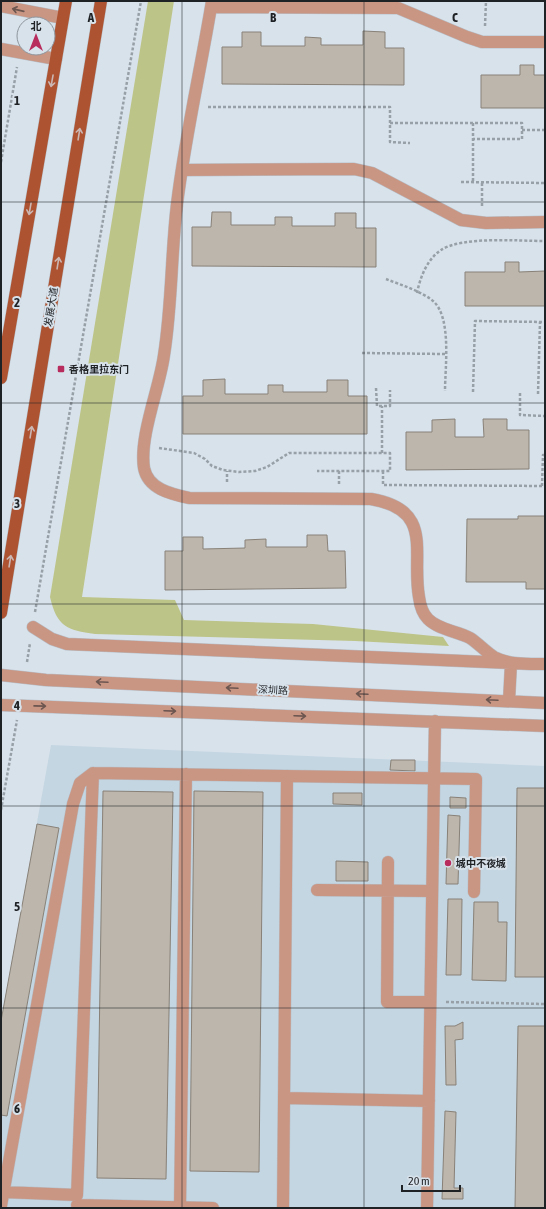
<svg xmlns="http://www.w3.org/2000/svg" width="546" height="1209" viewBox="0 0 546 1209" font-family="'Asap Condensed','Noto Sans SC',sans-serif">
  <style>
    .built { fill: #c4d6e2 }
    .green { fill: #bdc488 }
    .building { fill: #bcb6ac; stroke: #888178 }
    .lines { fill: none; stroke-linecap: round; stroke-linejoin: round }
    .minor-casing { stroke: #b7bfc7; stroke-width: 13 }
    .major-casing { stroke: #b7bfc7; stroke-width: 13 }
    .path { stroke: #98a0a7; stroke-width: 2.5; stroke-dasharray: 3 2; stroke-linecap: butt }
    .minor { stroke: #ca9684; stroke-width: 12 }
    .major { stroke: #ae5331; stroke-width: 12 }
    .oneway { stroke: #6c5650 }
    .oneway2 { stroke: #cbb7b3 }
    .grid { fill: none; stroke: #1f2225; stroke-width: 1; stroke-opacity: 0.55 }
    .poi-dot { fill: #b82b5d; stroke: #d8e2eb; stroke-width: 1.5 }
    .labels { text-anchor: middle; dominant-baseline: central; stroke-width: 4; stroke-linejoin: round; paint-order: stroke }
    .street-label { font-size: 10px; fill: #1f2225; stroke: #d8e2eb }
    .poi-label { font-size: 10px; font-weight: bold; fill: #1f2225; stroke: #d8e2eb; text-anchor: start }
    .grid-label { font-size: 13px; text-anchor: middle; font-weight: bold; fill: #1f2225; stroke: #d8e2eb; stroke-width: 4; stroke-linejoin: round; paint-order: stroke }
  </style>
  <rect width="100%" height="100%" fill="#d8e2eb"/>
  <path class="built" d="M51,745L545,766V1208H1V1021Z"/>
  <path class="green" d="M148,1H174L82,597L175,600L184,620L313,624L443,637L449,646L355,641L95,634C67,630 57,627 50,597Z"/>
  <path class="building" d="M363,31L385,32V48H404V85L222,84V47H242V32H261V46H305V37L321,38V45H363Z
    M520,65H534V75H545V108H481V75H520Z
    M212,212H231V225H275V217H292V226H335V213H356V228H376V267L192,266V227H211Z
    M505,262H519V272L545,271V306H465V272H505Z
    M225,379V394H268V385H283V392H327V380H348V396H367V434H183V396H203V380Z
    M455,419V437H484L483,419H507V430H529V469L406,470V432H432V420Z
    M518,516H545V589H526V582H466L467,519H518Z
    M307,535H327L328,551H345L346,588L165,590V551H183V537H203V549L245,548V540L266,539V547H307Z
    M391,760H415V771L390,770Z
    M517,788H545V977H515Z
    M103,791L173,792L166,1179L97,1178Z
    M194,791L263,792L259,1172L190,1171Z
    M333,793H362V805L333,804Z
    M450,797L466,798V808H450Z
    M448,815L460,816L458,884H446Z
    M37,824L59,828L7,1116L1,1115V1021Z
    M336,861L368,862V881H336Z
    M448,899H462L461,975H446Z
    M474,902H498V922H507L506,981L472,980Z
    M463,1022V1039L455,1040L456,1085H446L445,1026H455Z
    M518,1026H545V1208H515Z
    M445,1111L456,1112L454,1188H463V1199H442Z"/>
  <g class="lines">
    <defs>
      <path id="minor" d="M212,1C201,68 185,137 177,204C171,254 172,305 164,355C160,387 139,436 144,468C148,489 171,494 189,498L371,499C435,510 411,552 419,597C420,605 422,613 428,619C439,630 457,631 470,638C479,644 485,651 494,657C510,665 528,664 545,664
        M1,6L63,18
        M211,7L398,8L467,37L482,42H545
        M1,49L56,59
        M183,170L354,169L372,173L461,220L486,223L545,222
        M33,627L52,639L67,644L511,663L509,701
        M1,675L46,680L545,703
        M1,705L545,726
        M388,862L387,1002H430
        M317,890L432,891
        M284,1098L429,1101
        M3,1192L77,1195L93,773
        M77,1205L213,1208
        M1,1206L73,804L80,783L93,773L476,779L474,892
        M180,1207L186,774
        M283,1208L287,776
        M427,1208L435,721"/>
      <path id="major" d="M1,378L66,1
        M1,613L101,1"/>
    </defs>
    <use href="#minor" class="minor-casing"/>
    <use href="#major" class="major-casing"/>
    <path class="path" d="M485,26L486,1
      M21,38L22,25
      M208,107H390V142L410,143
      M390,123H522V139H473
      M473,123V183
      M522,130H545
      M1,162L17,67
      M461,182L545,183
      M482,183V208
      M386,279C401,285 421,291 433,301C452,317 445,368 445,391
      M417,293C420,278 427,259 441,250C463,236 518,241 545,241
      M362,353L445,354
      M376,388L377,406H390V390
      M473,392L475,321L545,322
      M520,393V415L545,416
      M538,394L540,322
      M159,448L194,453L205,459L212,466L223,470L239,472L255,471L267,467L289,453H390V471H317
      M382,453V406
      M339,471V485
      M383,471V485
      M227,482V471
      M384,485L545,486
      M542,486L543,455H545
      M35,612L141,1
      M27,662L30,643
      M1,810L17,720
      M446,1002L545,1004"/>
    <use href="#minor" class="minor"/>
    <use href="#major" class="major"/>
  </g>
  <defs><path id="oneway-shaft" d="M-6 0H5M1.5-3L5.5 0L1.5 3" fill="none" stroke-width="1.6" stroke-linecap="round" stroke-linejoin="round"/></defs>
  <g class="oneway">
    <use href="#oneway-shaft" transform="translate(18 10) rotate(-167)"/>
    <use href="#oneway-shaft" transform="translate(102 682) rotate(-177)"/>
    <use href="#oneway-shaft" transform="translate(232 688) rotate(-177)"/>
    <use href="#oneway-shaft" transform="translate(362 694) rotate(-177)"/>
    <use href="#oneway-shaft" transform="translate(492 700) rotate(-177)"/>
    <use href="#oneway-shaft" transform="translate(40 706) rotate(1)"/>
    <use href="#oneway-shaft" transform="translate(170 711) rotate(2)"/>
    <use href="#oneway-shaft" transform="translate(300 716) rotate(2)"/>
  </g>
  <g class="oneway2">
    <use href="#oneway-shaft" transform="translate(52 81) rotate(100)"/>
    <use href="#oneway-shaft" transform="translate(79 134) rotate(-81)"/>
    <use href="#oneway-shaft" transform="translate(30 209) rotate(100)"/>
    <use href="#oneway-shaft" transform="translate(58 263) rotate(-81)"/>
    <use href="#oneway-shaft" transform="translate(31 432) rotate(-81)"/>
    <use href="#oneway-shaft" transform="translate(10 561) rotate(-81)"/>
  </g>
  <path class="grid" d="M182,1V1208M364,1V1208M1,202H545M1,403H545M1,604H545M1,806H545M1,1008H545"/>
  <g class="poi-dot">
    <rect x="57" y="365" width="8" height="8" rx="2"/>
    <circle cx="448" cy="863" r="4"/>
  </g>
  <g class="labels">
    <g class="street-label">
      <text transform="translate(51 307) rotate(-81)">发展大道</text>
      <text transform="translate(273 690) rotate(3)">深圳路</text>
    </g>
    <g class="poi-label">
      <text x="69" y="369">香格里拉东门</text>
      <text x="456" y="863">城中不夜城</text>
    </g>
  </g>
  <g class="grid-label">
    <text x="91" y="22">A</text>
    <text x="273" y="22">B</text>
    <text x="455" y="22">C</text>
    <text x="17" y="105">1</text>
    <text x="17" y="307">2</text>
    <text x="17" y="508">3</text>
    <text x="17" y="710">4</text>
    <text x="17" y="911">5</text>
    <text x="17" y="1113">6</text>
  </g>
  <rect width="546" height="1209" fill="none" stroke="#1f2225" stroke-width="4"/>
  <g transform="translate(36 36)"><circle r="19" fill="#d8e2eb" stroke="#8e959c"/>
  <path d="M0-3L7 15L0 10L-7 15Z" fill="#b82b5d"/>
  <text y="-6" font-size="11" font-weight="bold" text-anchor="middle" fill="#1f2225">北</text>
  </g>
  <path d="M402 1185v6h58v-6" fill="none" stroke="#1f2225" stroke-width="2"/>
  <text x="408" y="1185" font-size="12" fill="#1f2225" stroke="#d8e2eb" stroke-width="3" paint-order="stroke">20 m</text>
</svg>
